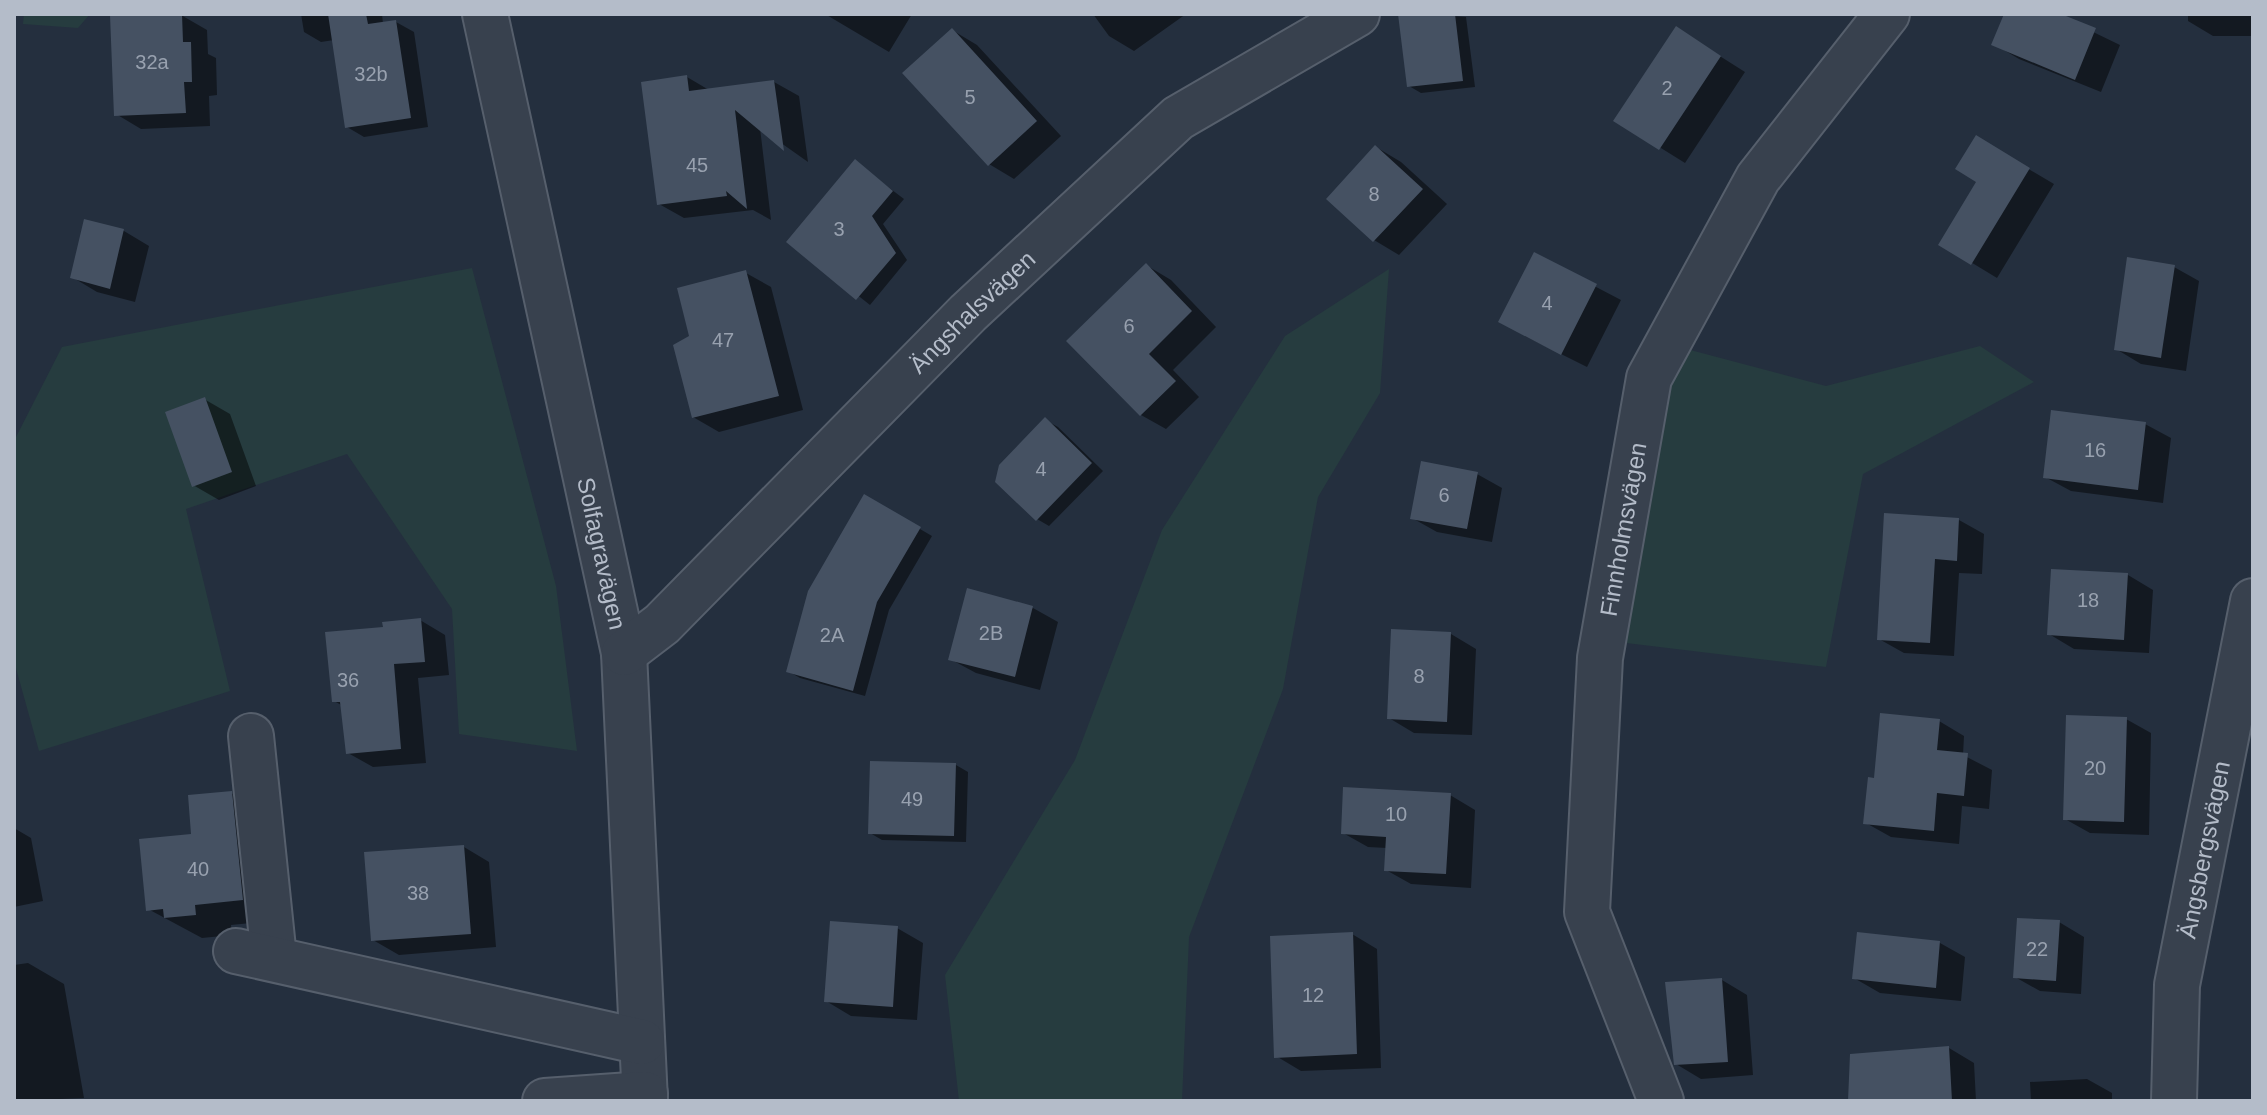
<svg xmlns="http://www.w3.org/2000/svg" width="2267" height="1115" viewBox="0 0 2267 1115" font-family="Helvetica,sans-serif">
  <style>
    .green { fill: #263c3f }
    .shadow { fill: #0007 }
    .building { fill: #455162 }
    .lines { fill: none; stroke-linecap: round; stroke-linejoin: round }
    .minor-casing { stroke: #565f6c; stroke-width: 48 }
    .minor { stroke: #38414e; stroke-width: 44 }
    .labels { text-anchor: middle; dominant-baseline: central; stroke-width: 6; stroke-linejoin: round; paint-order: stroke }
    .number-label { font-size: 20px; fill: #98a1af }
    .street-label { font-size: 24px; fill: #b4bcc9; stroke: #1d2633 }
  </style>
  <rect width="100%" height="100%" fill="#242f3e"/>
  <path class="green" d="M24,14H90L78,28L23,24Z
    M472,268L556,586L577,751L459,734L452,609L347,454L186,509L230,691L39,751L14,661V441L62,347Z
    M1389,269L1380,393L1318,497L1283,689L1189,937L1182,1101H959L945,975L1075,760L1162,530L1285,336Z
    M1980,346L2034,382L1863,474L1826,667L1618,642L1642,466L1679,347L1826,386Z"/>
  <path class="shadow" d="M301,14H382L383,24L396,22L414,32L428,127L364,137L347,127L334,40L321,42L304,32Z
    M825,14H912L889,52Z
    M1093,14H1186L1134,51L1109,36Z
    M1420,14L1466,17L1475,87L1421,93L1409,86Z
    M2006,14H2056L2120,45L2101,92L2019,59L1994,44Z
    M2188,14H2253V36H2213L2188,21Z
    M181,15L207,30L208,54L216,58L217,95L209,96L210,126L141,129L116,114Z
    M1677,29L1745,72L1685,163L1616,120Z
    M952,30L977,45L1061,136L1014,179L989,164Z
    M687,77L709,90L774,82L799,96L808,162L760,128L771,220L753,210L684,218L659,204Z
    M1976,138L2054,184L1997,278L1941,244L1979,181Z
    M1376,147L1401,162L1447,204L1399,255L1374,240Z
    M855,162L904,199L883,224L907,260L870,305L789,241Z
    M85,222L124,231L149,246L135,302L97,292L72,277Z
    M1535,255L1621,300L1587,367L1525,336Z
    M1146,265L1171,280L1216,327L1173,370L1199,397L1166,429L1141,415Z
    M2174,267L2199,281L2186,371L2141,364L2116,349Z
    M746,273L771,287L803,410L719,432L693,417Z
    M204,399L230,414L256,486L219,500L193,485Z
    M1045,420L1058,427L1103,471L1049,526L1037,519Z
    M2145,424L2171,438L2163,503L2071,491L2045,477Z
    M1477,474L1502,488L1492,542L1437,532L1412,518Z
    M865,497L932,536L889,610L865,696L800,678L788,671Z
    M1959,520L1984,534L1982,574L1959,573L1954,656L1904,653L1879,639Z
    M2053,571L2128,575L2153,590L2149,653L2074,649L2049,634Z
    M1033,608L1058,622L1040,690L976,673L950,659Z
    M420,620L445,635L449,675L418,678L426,763L373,767L348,753L343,706L334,701L385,629Z
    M1451,634L1476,649L1472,735L1414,733L1389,718Z
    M2126,719L2151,733L2149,835L2090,833L2065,819Z
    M1939,721L1964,736L1963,755L1992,770L1989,809L1962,806L1959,844L1891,837L1866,823L1876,780Z
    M956,765L968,772L966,842L882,840L870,833Z
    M231,793L268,814L279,920L231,925L232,935L202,938L148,909L194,836Z
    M1450,795L1475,810L1471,888L1411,884L1386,870L1387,848L1368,847L1343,833Z
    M14,828L31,838L43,901L14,907Z
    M464,847L489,862L496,947L399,955L373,940Z
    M2059,922L2084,937L2081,994L2040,991L2015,977Z
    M897,928L923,943L917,1020L851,1016L826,1001Z
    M1352,934L1377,949L1381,1068L1301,1071L1276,1056Z
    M1859,935L1940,943L1965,957L1961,1001L1880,993L1854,978Z
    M28,963L64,984L84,1098L14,1101V965Z
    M1722,980L1747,995L1753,1075L1701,1079L1676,1064Z
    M1949,1048L1974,1063L1976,1101H1850Z
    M2087,1079L2112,1093V1101H2031L2030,1082Z"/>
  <path class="building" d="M182,14L183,42H191L192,82H184L186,113L114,116L110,15Z
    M328,14H366L368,24L396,20L411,118L345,128Z
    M1398,14H1455L1463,81L1407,87Z
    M2004,14H2061L2096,28L2075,80L1991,45Z
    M1676,26L1721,56L1659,150L1613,121Z
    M952,28L1037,121L988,166L902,73Z
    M687,75L689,91L774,80L784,151L735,110L747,209L726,191L727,196L657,205L641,82Z
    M1976,135L2030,168L1971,265L1938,245L1976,182L1955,169Z
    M1375,145L1423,189L1373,242L1326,199Z
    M855,159L893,191L872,216L896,253L856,300L786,242Z
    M84,219L124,229L110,289L70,278Z
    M1534,252L1597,284L1561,355L1498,322Z
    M2127,257L2175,265L2161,358L2114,350Z
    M1146,263L1192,311L1149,354L1176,381L1140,416L1066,341Z
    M746,270L779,396L692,418L673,345L689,336L677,288Z
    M205,397L232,472L192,487L165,412Z
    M2051,410L2146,422L2138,490L2043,478Z
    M1045,417L1092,463L1036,521L995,482L999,465Z
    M1421,461L1478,472L1467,529L1410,519Z
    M864,494L921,527L877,602L853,691L786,672L808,591Z
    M1884,513L1959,518L1957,561L1935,559L1930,643L1877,640Z
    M2051,569L2128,573L2124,640L2047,635Z
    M967,588L1033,606L1015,677L948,660Z
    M421,618L425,662L394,664L401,749L346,754L340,702H332L325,632L383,627L382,622Z
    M1391,629L1451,632L1447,722L1387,719Z
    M1880,713L1940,719L1937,750L1968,753L1964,796L1937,793L1934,831L1863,824L1868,777L1874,778Z
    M2066,715L2127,717L2124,822L2063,820Z
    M870,761L956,763L954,836L868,834Z
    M1343,787L1451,793L1446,874L1384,871L1386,837L1341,834Z
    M232,791L243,900L195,905L196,915L164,918L163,909L146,911L139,839L191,834L188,795Z
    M464,845L471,934L371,941L364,852Z
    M2017,918L2060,920L2056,981L2013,978Z
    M830,921L898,926L893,1007L824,1002Z
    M1353,932L1357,1054L1274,1058L1270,936Z
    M1857,932L1940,941L1936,988L1852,979Z
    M1722,978L1728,1062L1674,1065L1665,982Z
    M1949,1046L1952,1101H1848L1850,1054Z"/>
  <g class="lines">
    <defs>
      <g id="minor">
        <path id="s1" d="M485,14L624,653L645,1101"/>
        <path id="s2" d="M624,653L662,624L968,313L1178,118L1357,14"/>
        <path d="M251,736L274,958"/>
        <path d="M236,951L642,1042"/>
        <path d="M545,1101L645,1094"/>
        <path id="s3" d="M1661,1101L1587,912L1600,658L1649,378L1758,178L1887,14"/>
        <path id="s4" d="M2174,1101L2177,985L2253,601"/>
      </g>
    </defs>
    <use href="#minor" class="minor-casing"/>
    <use href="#minor" class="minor"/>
  </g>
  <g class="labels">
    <g class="number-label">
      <text x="152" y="62">32a</text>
      <text x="371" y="74">32b</text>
      <text x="1667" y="88">2</text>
      <text x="970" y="97">5</text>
      <text x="697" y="165">45</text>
      <text x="1374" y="194">8</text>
      <text x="839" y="229">3</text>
      <text x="1547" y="303">4</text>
      <text x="1129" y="326">6</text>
      <text x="723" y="340">47</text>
      <text x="2095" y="450">16</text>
      <text x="1041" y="469">4</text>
      <text x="1444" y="495">6</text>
      <text x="2088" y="600">18</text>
      <text x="991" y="633">2B</text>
      <text x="832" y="635">2A</text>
      <text x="1419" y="676">8</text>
      <text x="348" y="680">36</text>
      <text x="2095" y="768">20</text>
      <text x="912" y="799">49</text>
      <text x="1396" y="814">10</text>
      <text x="198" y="869">40</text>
      <text x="418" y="893">38</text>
      <text x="2037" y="949">22</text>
      <text x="1313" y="995">12</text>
    </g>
    <g class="street-label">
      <text stroke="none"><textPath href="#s2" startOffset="488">Ängshalsvägen</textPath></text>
      <text stroke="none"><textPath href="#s3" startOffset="588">Finnholmsvägen</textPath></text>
      <text stroke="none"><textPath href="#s1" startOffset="552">Solfagravägen</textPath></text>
      <text stroke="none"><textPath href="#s4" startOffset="254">Ängsbergsvägen</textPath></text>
    </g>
  </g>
  <rect width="2267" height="1115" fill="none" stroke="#b4bcc9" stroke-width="32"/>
</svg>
